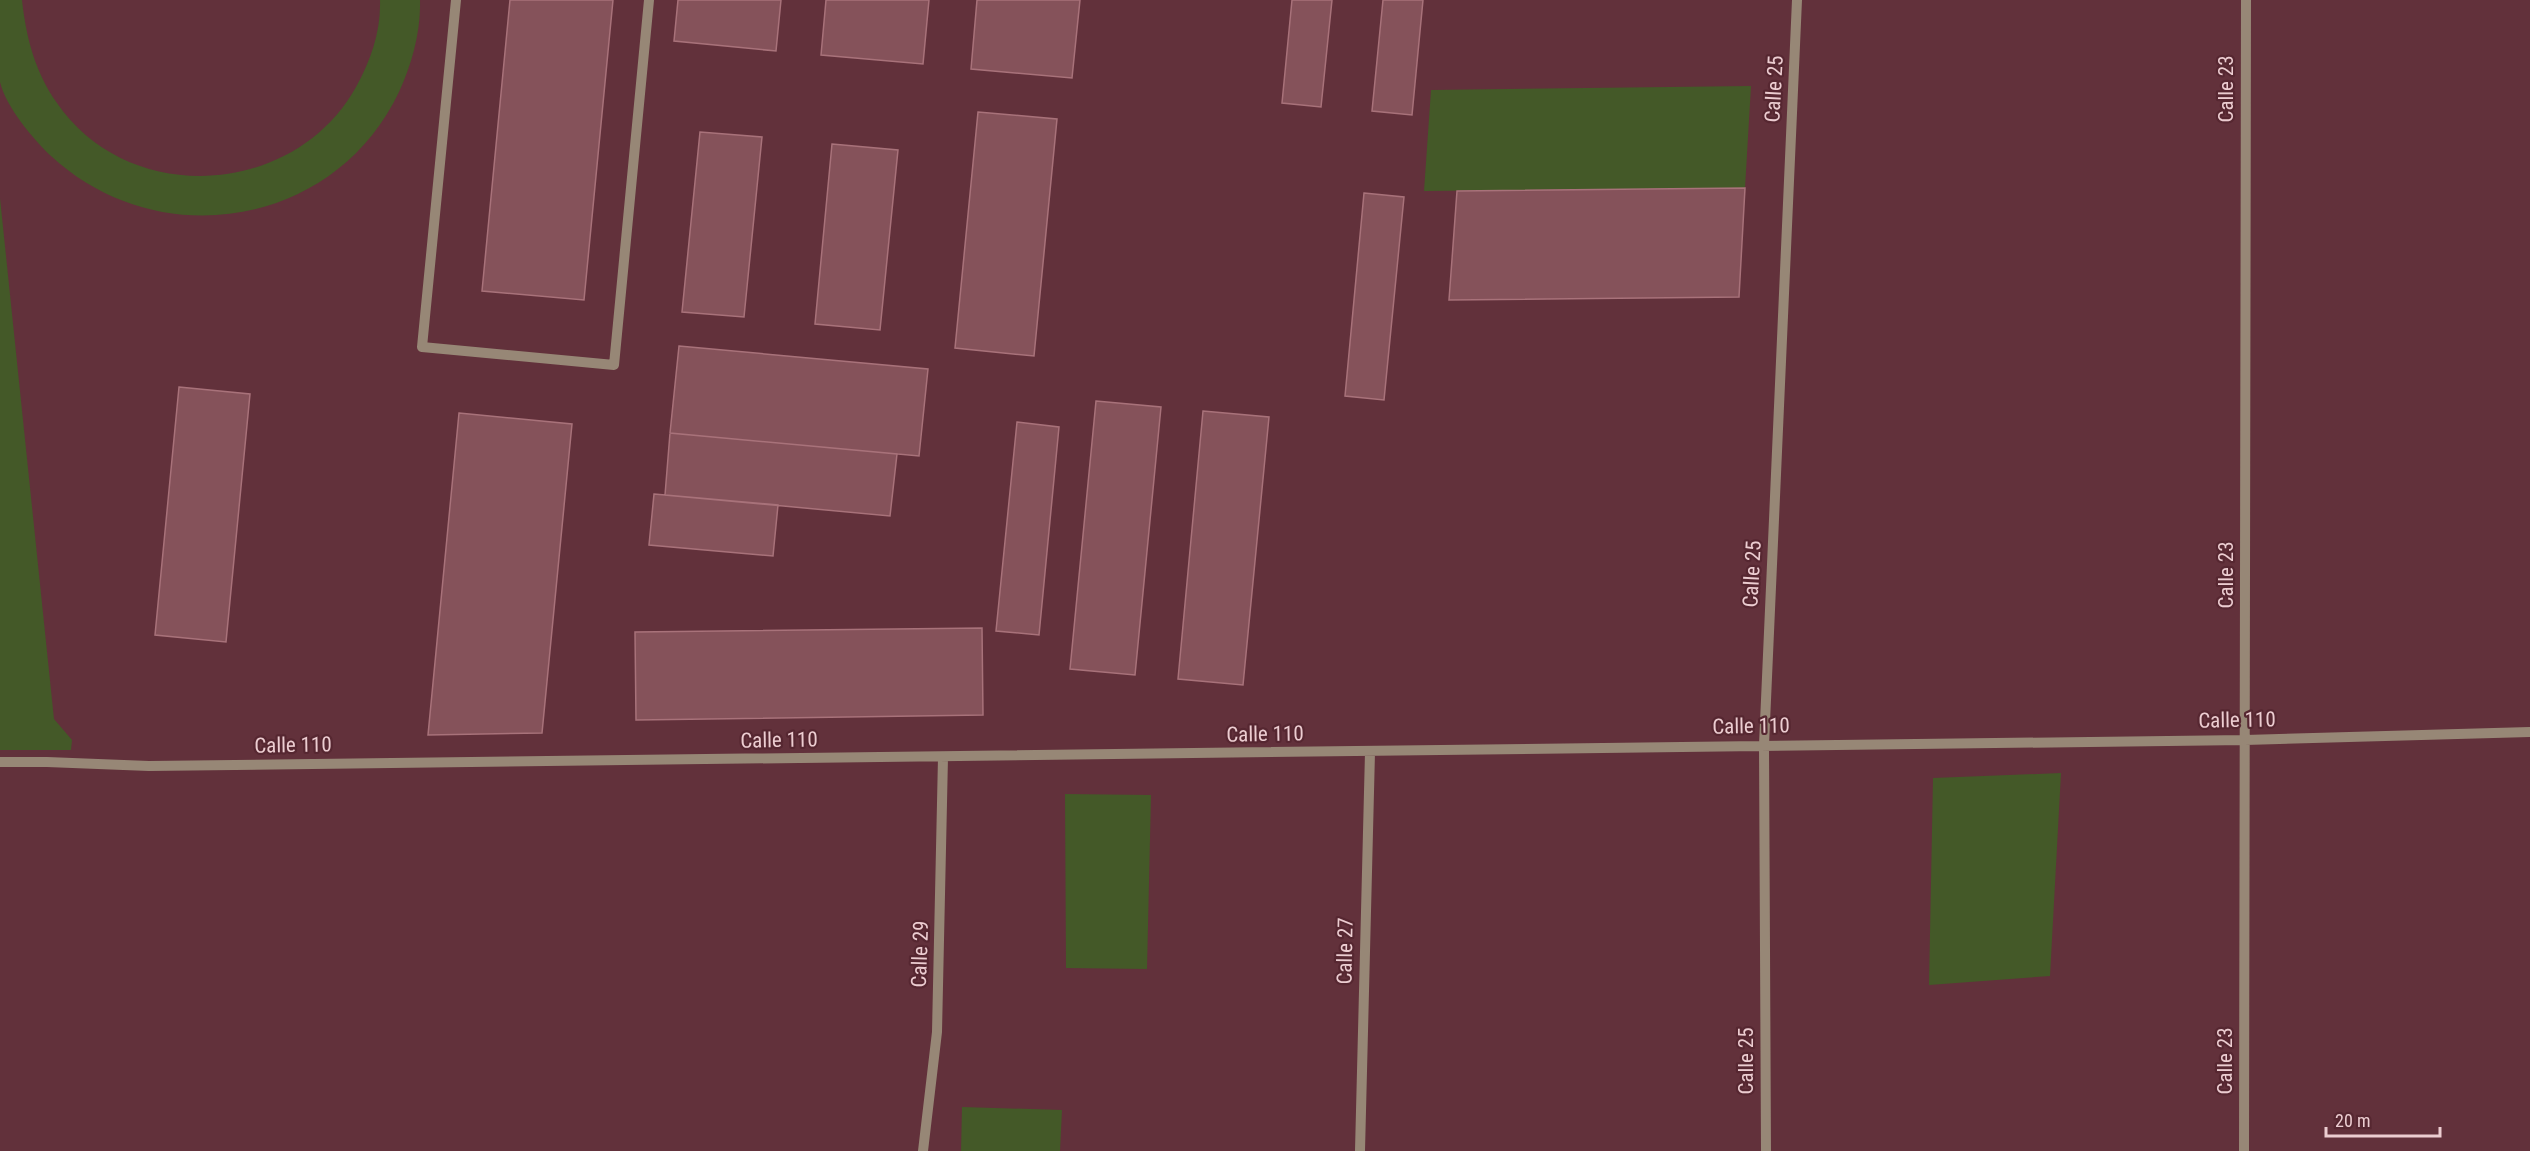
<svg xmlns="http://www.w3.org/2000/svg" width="2530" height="1151" viewBox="0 0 2530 1151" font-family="'Roboto Condensed',sans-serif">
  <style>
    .green { fill: #445928 }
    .building { fill: #85525a; stroke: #a8727a; stroke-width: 1.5 }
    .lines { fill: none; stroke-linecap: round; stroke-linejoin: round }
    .minor { stroke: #978776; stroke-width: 10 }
    .labels { text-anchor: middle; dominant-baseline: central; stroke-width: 4.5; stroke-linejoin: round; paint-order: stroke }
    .street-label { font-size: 21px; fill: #eccdd1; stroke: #562731 }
  </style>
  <rect width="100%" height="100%" fill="#62313b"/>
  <path class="green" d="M0,0H22C26,37 35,72 57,103C129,208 295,197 356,87C371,60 381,31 380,0H420C421,31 412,64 399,92C335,227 159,256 51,156C33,139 6,107 0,82C0,62 0,21 0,0Z
    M1751,86L1745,188L1424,191L1431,90Z
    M0,198L54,719L72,740L71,750H0Z
    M2061,773L2050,976L1929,985L1933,778Z
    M1065,794L1151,795L1147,969L1066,968Z
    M962,1107L1062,1110L1060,1151H961Z"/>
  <path class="building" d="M510,0H613L584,300L482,291Z
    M678,0H781L776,51L674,41Z
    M826,0H929L923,64L821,55Z
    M977,0H1080L1072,78L971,69Z
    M1292,0H1332L1321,107L1282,103Z
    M1383,0H1423L1412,115L1372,111Z
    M978,112L1057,119L1034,356L955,348Z
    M700,132L762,137L744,317L682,312Z
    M832,144L898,150L880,330L815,324Z
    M1745,188L1739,297L1449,300L1457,191Z
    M1364,193L1404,197L1384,400L1345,396Z
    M679,346L928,369L919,456L670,433Z
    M179,387L250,394L226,642L155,635Z
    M1096,401L1161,407L1135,675L1070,669Z
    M1203,411L1269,417L1243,685L1178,679Z
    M459,413L572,424L542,733L428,735Z
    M1017,422L1059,427L1039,635L996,631Z
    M670,433L897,454L890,516L665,495Z
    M654,494L778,505L773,556L649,545Z
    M982,628L983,715L636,720L635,632Z"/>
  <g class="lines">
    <path class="minor" d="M456,0L422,347L614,365L649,0
      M0,762H47L149,766L2245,740L2530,732
      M923,1151L937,1032L943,757
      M1360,1151L1370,752
      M1766,1151L1764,745L1797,0
      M2244,1151L2246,0"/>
  </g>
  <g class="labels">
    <g class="street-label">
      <text transform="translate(1774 89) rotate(-87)">Calle 25</text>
      <text transform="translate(2226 89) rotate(-90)">Calle 23</text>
      <text transform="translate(1752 574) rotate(-87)">Calle 25</text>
      <text transform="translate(2226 575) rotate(-90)">Calle 23</text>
      <text transform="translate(2237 720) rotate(-1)">Calle 110</text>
      <text transform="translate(1751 726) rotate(-1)">Calle 110</text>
      <text transform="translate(1265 734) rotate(-1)">Calle 110</text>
      <text transform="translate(779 740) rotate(-1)">Calle 110</text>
      <text transform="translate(293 745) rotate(-1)">Calle 110</text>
      <text transform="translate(1345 951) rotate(-89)">Calle 27</text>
      <text transform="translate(920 954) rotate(-88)">Calle 29</text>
      <text transform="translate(1746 1061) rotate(-90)">Calle 25</text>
      <text transform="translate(2225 1061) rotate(-90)">Calle 23</text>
    </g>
  </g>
  <path d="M2326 1127v9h114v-9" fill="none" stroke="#eccdd1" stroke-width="3"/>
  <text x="2335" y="1127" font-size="18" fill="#eccdd1" stroke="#562731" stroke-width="4.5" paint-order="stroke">20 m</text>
</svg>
